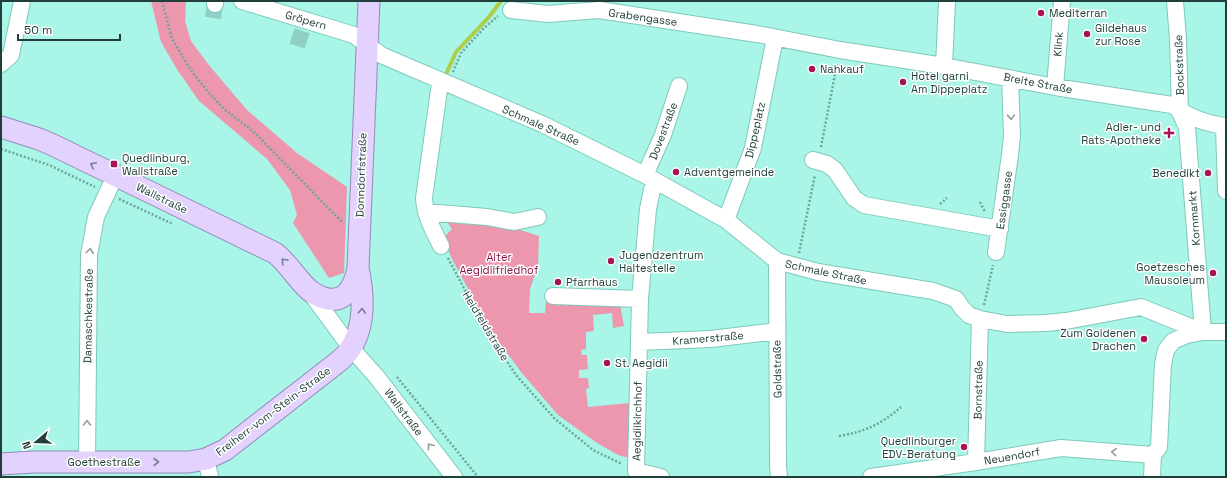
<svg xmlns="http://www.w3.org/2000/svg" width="1227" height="478" viewBox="0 0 1227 478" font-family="'Space Grotesk',sans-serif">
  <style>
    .green { fill: #ed97af }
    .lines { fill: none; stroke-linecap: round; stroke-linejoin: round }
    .stream { stroke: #adce48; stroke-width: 4 }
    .minor-tunnel { stroke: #8ed1c4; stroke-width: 16; stroke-dasharray: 16 8; stroke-linecap: butt }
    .minor-casing { stroke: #7ec9bc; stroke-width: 18 }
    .major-casing { stroke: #938bb9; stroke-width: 23 }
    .path { stroke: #6da59b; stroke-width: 2.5; stroke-dasharray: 2 2; stroke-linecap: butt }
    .minor { stroke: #fff; stroke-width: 16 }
    .major { stroke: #e3d2fe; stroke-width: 21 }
    .oneway { stroke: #909f9c }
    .oneway2 { stroke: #788192 }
    .poi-dot { fill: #a51555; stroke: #fff; stroke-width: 1.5 }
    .labels { text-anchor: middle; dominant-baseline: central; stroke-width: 3; stroke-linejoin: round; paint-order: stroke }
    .poi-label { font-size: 11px; fill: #203f3a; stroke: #fff; text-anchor: start }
    .street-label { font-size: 11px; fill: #203f3a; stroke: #fff }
    .park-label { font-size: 11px; fill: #8a1647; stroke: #fff }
  </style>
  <rect width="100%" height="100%" fill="#a9f5e7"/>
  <path class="green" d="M151,1H186L185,21L191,41L208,64L247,110L297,153L347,187L344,273L329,278L293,223L297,215L290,190L267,159L199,101L178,71L161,42Z
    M490,220L539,236L538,266L530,289L529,313H545L546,299H619L624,326L613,328L612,313L593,315L594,331L586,332V349L581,350L582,355H587L588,369L579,370V378H588L589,388L586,389L588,407L630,403V458L618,455L597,443L558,415L521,372L489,328L452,259L443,238L452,229L447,222Z"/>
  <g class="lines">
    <path class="stream" d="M447,72L456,52L489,17L501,1"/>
    <path class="minor-tunnel" d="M213,18L215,4
      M297,46L303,28"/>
    <defs>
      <path id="minor" d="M242,1L354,35L381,55L542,124L645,175L726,220L777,261L818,272L933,291L956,299L962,308L969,315L980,319L1007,324L1046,323L1066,321L1141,307L1203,332L1187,128L1180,112L1178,39L1175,1
        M215,4V1
        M511,10L548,14L599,10L757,34L840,50L944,66L1055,87L1172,105C1187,116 1207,124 1226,126
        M1,64L11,55L22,1
        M944,66L947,1
        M1055,87L1062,1
        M1224,126L1226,191
        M813,160L827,164L835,170L854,198L864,205L1000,229
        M645,175L663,135L679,86
        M654,180L648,209L640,299L636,471L661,477
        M426,212L487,217L514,222L538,217
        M726,220L753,148L775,38
        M441,246C433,230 425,216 424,198L439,90L442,81
        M996,252L1010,155L1012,136L1010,78
        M777,261L778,466L779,477
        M310,292L351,348L376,376L454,477
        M553,296L640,299
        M639,342L711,339L777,331
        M206,459L210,477
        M87,462L89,255L96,217L115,176
        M976,462L980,319
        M871,477L976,462L1061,448L1153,455
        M1152,477L1153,455L1159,447L1163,364L1166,350L1173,341L1187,335L1203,332H1226"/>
      <path id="major" d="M1,127L39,139L53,145L275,253C288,263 296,278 308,289C312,293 317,295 321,297C344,306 354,288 358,268
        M1,464L33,462H189L206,459L225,450L338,362C366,340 365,300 358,268L369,1"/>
    </defs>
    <use href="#minor" class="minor-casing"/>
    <use href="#major" class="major-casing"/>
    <path class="path" d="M162,1L172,39L192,72L209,93L224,109L255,133L343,223
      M453,72L461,53L484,28L498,16
      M821,147L837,64
      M1,149L49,165L95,187
      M119,199L173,224
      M980,202L985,212
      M940,204L947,198
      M799,253L815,175
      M448,258L486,330L516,375L555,419L593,450L622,464
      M984,305L993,265
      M397,377L478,477
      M839,436C864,432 882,424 901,407"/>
    <use href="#minor" class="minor"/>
    <use href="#major" class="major"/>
  </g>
  <defs><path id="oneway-chevron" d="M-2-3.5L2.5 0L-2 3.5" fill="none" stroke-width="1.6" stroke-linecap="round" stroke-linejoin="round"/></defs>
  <g class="oneway">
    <use href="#oneway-chevron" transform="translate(1011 117) rotate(88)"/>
    <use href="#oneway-chevron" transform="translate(90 251) rotate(-83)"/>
    <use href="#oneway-chevron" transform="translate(87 423) rotate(-90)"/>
    <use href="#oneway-chevron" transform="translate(430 446) rotate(-127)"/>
    <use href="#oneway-chevron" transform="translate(1114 452) rotate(-175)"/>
  </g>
  <g class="oneway2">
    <use href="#oneway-chevron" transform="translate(93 165) rotate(-154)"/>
    <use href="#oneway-chevron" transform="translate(284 261) rotate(-133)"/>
    <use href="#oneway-chevron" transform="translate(362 311) rotate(-87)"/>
    <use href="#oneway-chevron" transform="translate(156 462)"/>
  </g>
  <g class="poi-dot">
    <circle cx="1041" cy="13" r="4"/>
    <circle cx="1087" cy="34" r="4"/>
    <circle cx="812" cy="69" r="4"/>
    <circle cx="903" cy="82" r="4"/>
    <path d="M1167 127h4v4h4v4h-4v4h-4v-4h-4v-4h4z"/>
    <rect x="110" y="160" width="8" height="8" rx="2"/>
    <circle cx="676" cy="172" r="4"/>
    <circle cx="1208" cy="173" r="4"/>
    <circle cx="611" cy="261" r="4"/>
    <circle cx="1213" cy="273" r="4"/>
    <circle cx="558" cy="282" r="4"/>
    <circle cx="1144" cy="339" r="4"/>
    <circle cx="607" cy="363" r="4"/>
    <circle cx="964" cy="447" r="4"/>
  </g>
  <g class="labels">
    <g class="poi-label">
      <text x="1049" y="13">Mediterran</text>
      <text x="1095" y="28">Gildehaus<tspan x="1095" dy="13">zur Rose</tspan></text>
      <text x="820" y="69">Nahkauf</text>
      <text x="911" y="76">Hotel garni<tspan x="911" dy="13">Am Dippeplatz</tspan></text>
      <text x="1161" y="127" text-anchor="end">Adler- und<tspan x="1161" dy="13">Rats-Apotheke</tspan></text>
      <text x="122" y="158">Quedlinburg,<tspan x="122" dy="13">Wallstraße</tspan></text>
      <text x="684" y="172">Adventgemeinde</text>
      <text x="1200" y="173" text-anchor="end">Benedikt</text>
      <text x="619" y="255">Jugendzentrum<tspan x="619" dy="13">Haltestelle</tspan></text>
      <text x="1205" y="267" text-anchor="end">Goetzesches<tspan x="1205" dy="13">Mausoleum</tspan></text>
      <text x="566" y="282">Pfarrhaus</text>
      <text x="1136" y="333" text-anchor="end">Zum Goldenen<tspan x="1136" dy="13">Drachen</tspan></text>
      <text x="615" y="363">St. Aegidii</text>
      <text x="956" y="441" text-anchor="end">Quedlinburger<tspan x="956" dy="13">EDV-Beratung</tspan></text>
    </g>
    <g class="street-label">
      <text transform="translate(643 17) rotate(8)">Grabengasse</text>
      <text transform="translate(306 20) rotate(16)">Gröpern</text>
      <text transform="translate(1058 44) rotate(-85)">Klink</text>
      <text transform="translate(1179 65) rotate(-92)">Bockstraße</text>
      <text transform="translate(1038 83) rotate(11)">Breite Straße</text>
      <text transform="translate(541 125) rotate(24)">Schmale Straße</text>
      <text transform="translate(755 130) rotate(-77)">Dippeplatz</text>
      <text transform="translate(663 131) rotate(-69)">Dovestraße</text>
      <text transform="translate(361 175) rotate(-88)">Donndorfstraße</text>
      <text transform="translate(162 198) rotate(26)">Wallstraße</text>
      <text transform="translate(1004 200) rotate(-82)">Essiggasse</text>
      <text transform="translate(1194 218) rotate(-94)">Kornmarkt</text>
      <text transform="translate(826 272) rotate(12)">Schmale Straße</text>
      <text transform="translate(88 316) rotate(-89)">Damaschkestraße</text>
      <text transform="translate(486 326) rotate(59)">Heidfeldstraße</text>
      <text transform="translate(708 338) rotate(-5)">Kramerstraße</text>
      <text transform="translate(777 369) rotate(-91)">Goldstraße</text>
      <text transform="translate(978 390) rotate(-89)">Bornstraße</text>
      <text transform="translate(273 411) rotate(-37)">Freiherr-vom-Stein-Straße</text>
      <text transform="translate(404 412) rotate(53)">Wallstraße</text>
      <text transform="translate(637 421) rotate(-89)">Aegidiikirchhof</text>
      <text transform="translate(1012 456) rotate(-10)">Neuendorf</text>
      <text x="104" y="462">Goethestraße</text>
    </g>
    <g class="park-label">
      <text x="499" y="257">Alter<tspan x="499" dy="13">Aegidiifriedhof</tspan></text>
    </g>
  </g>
  <rect width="1227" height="478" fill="none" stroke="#203f3a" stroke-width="4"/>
  <g transform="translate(36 442) rotate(251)" stroke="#ffffff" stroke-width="3" paint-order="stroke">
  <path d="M0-3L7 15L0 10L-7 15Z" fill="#203f3a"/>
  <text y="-6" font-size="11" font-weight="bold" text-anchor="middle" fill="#203f3a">N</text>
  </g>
  <path d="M18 34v6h102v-6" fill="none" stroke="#203f3a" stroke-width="2"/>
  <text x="24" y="34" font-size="12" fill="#203f3a" stroke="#ffffff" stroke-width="3" paint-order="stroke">50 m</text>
</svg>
